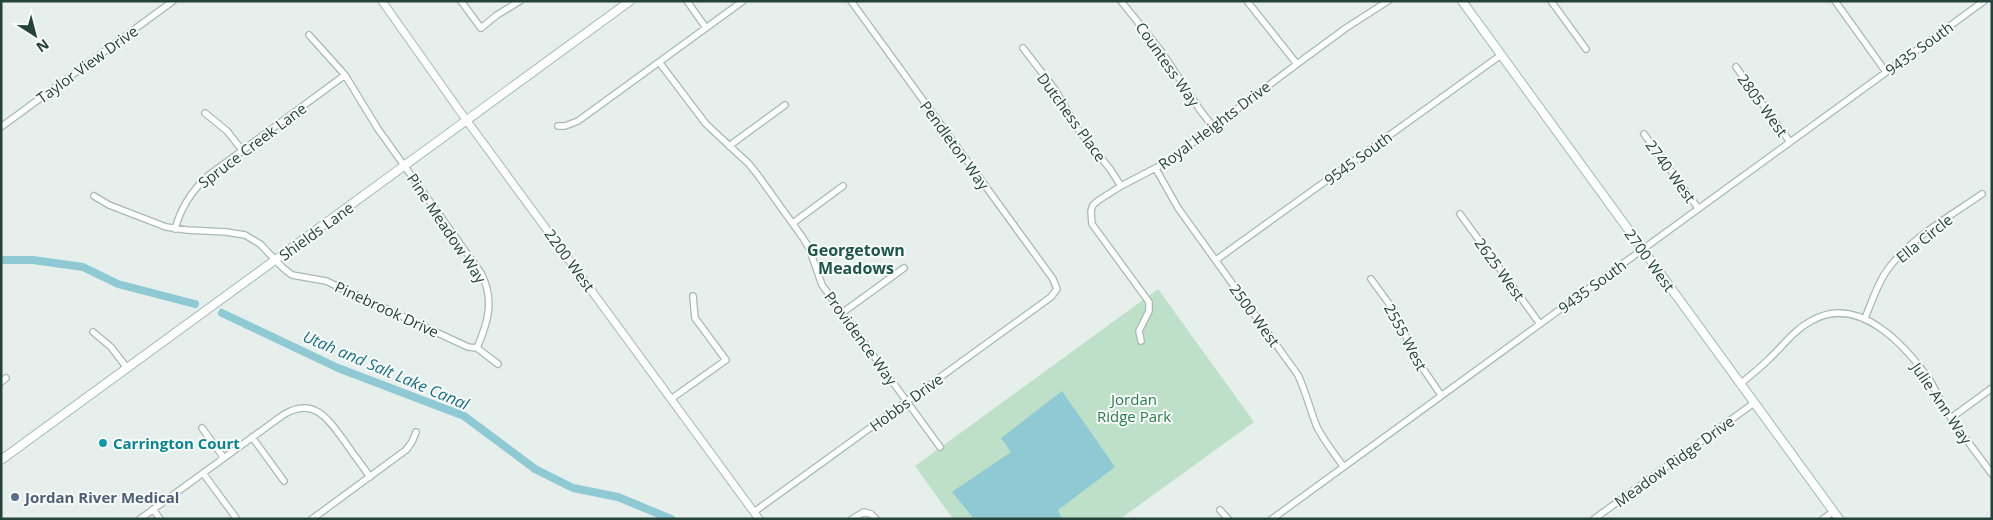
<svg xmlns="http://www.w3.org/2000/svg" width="1993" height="520" viewBox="0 0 1993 520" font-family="'Open Sans',sans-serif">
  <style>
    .green { fill: #bfe0c8 }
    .water { fill: #8ec9d4 }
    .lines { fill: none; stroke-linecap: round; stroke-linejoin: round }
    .canal { stroke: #8ec9d4; stroke-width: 8 }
    .minor-casing { stroke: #a8b8b2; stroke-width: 8 }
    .tertiary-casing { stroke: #a8b8b2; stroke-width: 9 }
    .secondary-casing { stroke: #a4bbb3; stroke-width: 10 }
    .minor { stroke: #fff; stroke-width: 5.5 }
    .tertiary { stroke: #fff; stroke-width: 7 }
    .secondary { stroke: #fff; stroke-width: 8 }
    .culture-dot { fill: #0f9aa8; stroke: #f7fbf9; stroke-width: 2 }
    .service-dot { fill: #5c6f8a; stroke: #f7fbf9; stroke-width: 2 }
    .labels { text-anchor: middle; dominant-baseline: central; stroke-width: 4; stroke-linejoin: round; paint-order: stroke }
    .street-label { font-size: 15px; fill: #24423a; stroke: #f7fbf9 }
    .park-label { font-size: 15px; fill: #2d7a4b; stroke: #f7fbf9 }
    .culture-label { font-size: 15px; font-weight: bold; fill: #0d838f; stroke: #f7fbf9; text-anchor: start }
    .service-label { font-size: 15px; font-weight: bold; fill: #4e5e75; stroke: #f7fbf9; text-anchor: start }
    .neighbourhood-label { font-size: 16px; font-weight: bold; fill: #1f5548; stroke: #f7fbf9 }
    .water-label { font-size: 16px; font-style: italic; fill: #1c6f80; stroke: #f7fbf9 }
  </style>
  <rect width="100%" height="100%" fill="#e6efeb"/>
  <path class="green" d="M1158,289L1254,422L1120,519H953L915,466Z"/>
  <path class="water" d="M1062,391L1115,467L1058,510L1062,519H974L952,492L1011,452L1001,438Z"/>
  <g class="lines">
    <path class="canal" d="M1,260H33L83,267L118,284L195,304
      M222,313L338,368L464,416L535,469L573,488L618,497L671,519"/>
    <defs>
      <path id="minor" d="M461,1L481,28L497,15L520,1
        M687,1L706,28
        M1121,1L1161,51L1200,110L1214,128
        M1247,1L1297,64
        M1551,1L1586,49
        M1835,1L1886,72
        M309,35L345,75L378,129L481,273C495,300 488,322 477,348
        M1023,48L1056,91L1080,132L1110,169L1121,186
        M659,62L706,124L749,164L757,174L803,238L809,248L822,285L940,447
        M1736,67L1790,142
        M205,113L227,131L242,150
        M558,126H565L578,121L743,1
        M1,127L173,1
        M1644,134L1698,208
        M729,146L785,105
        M1156,169L1178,208L1298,375C1306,392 1310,410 1317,427C1324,441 1334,453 1343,466
        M94,196L109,205L166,227L187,230L226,232L245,235L260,244L283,268L292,275L326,281L468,347L477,348L498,364
        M1460,214L1540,324
        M793,223L843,186
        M175,229C181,207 192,190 209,175L345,75
        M1216,260L1501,55
        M1371,279L1398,316L1413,354L1441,395
        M842,313L904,268
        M1865,318C1871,304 1876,288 1884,275C1905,241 1949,217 1982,194
        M93,332L111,347L127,368
        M1141,341L1139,331L1149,311V302L1092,224L1091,211L1093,205L1099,200L1121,186L1167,162L1297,64L1346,28L1388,1
        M1,382L6,378
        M1740,384C1750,376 1760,368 1769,359C1783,346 1794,330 1811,321C1859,293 1906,346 1931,382C1936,391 1940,400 1945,409C1959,431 1976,452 1992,474
        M671,399L726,360L695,318L693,296
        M1951,418L1992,388
        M202,428L224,458
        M252,437L284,481
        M203,473L236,518
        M153,509L160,519
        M1220,510L1228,519
        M754,512L1051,297L1057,289L1053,279L851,1
        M140,519L283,415C314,396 328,419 345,442C353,454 362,465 370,477
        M312,519L406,450L412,442L416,432
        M852,519L864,512L871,514L876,519
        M1272,519L1984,1
        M1594,519L1754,403
        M1823,519L1834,511"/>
      <path id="tertiary" d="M382,1L459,110L759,519"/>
      <path id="secondary" d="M1462,1L1839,519
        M1,460L630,1"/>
    </defs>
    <use href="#minor" class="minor-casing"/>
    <use href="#tertiary" class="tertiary-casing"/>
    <use href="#secondary" class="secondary-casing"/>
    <use href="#minor" class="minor"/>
    <use href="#tertiary" class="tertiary"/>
    <use href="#secondary" class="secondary"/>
  </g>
  <circle class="culture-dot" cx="103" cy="443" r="5"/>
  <circle class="service-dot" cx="15" cy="497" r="5"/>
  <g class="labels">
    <g class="street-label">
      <text transform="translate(1919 48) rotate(-36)">9435 South</text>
      <text transform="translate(87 64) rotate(-36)">Taylor View Drive</text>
      <text transform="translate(1168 64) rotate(55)">Countess Way</text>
      <text transform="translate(1763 105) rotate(54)">2805 West</text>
      <text transform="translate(1072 117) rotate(54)">Dutchess Place</text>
      <text transform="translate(1214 125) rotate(-37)">Royal Heights Drive</text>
      <text transform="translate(252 145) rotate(-37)">Spruce Creek Lane</text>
      <text transform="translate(955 145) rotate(54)">Pendleton Way</text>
      <text transform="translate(1358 158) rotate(-36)">9545 South</text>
      <text transform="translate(1671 171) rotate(54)">2740 West</text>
      <text transform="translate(447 228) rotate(56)">Pine Meadow Way</text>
      <text transform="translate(316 231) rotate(-36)">Shields Lane</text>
      <text transform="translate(1924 238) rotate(-39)">Ella Circle</text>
      <text transform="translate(570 260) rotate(54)">2200 West</text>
      <text transform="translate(1650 260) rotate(54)">2700 West</text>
      <text transform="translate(1500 269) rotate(54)">2625 West</text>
      <text transform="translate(1592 286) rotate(-36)">9435 South</text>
      <text transform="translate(387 309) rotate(25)">Pinebrook Drive</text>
      <text transform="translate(1255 315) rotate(54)">2500 West</text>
      <text transform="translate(1406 337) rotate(62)">2555 West</text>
      <text transform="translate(861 338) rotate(54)">Providence Way</text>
      <text transform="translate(906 402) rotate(-36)">Hobbs Drive</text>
      <text transform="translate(1942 403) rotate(56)">Julie Ann Way</text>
      <text transform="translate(1674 461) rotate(-36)">Meadow Ridge Drive</text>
    </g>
    <g class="park-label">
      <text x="1134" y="399">Jordan<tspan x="1134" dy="17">Ridge Park</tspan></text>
    </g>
    <g class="culture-label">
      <text x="113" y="443">Carrington Court</text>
    </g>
    <g class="service-label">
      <text x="25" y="497">Jordan River Medical</text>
    </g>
    <g class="neighbourhood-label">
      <text x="856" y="250">Georgetown<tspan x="856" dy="18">Meadows</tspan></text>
    </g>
    <g class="water-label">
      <text transform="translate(386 370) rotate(23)">Utah and Salt Lake Canal</text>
    </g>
  </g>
  <rect width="1993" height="520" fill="none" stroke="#24423a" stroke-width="5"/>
  <g transform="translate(35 35) rotate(144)" stroke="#f7fbf9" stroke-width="4" paint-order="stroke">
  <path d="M0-4L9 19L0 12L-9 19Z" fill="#24423a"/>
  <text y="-8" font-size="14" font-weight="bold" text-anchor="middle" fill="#24423a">N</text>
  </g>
</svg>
